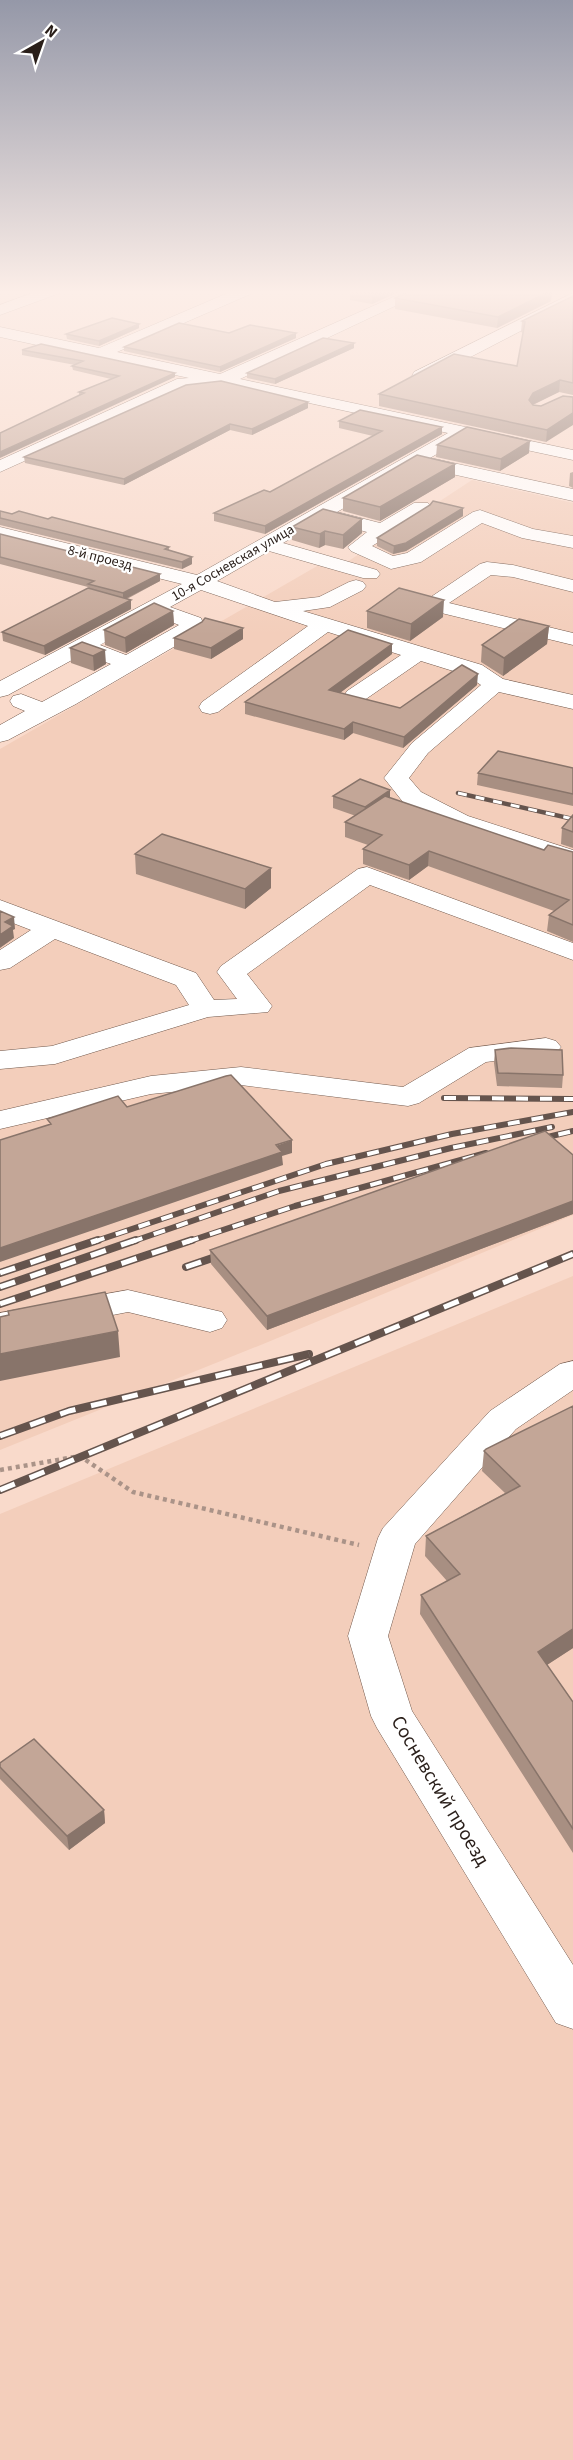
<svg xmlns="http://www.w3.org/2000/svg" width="573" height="2460" viewBox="0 0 573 2460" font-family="'Source Sans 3',sans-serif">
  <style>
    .built { fill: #f3cebb }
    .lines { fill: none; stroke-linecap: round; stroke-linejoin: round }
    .minor-casing { stroke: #71584b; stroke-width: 1 }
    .path { stroke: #aa9388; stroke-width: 4.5; stroke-dasharray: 4 4; stroke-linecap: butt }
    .minor { fill: #fff; fill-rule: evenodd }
    .rail-far2-casing { stroke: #65544d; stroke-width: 4.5 }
    .rail-far1-casing { stroke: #65544d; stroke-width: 6 }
    .rail-casing { stroke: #65544d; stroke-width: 8 }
    .rail-far2 { stroke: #fff; stroke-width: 3; stroke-dasharray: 9; stroke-linecap: butt }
    .rail-far1 { stroke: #fff; stroke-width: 4; stroke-dasharray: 12; stroke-linecap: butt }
    .rail { stroke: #fff; stroke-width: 5; stroke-dasharray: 16; stroke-linecap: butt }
    .wall { fill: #a88f82 }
    .shaded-wall { fill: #88746a }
    .building { fill: #c3a697; stroke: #88746a; stroke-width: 1.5 }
    .labels { text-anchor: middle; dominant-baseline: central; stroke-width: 4.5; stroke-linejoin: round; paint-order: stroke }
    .far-street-label { font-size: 14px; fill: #291e19; stroke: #fff }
    .near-street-label { font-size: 20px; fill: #291e19; stroke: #fff }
  </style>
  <rect width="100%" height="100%" fill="#f9dacb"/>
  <path class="built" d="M472,480L573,503V1215L268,1342L0,1450V749L331,558L347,562Z
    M573,1276V2460H0V1514Z"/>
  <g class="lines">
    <defs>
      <path id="minor" d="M40,290H62L60,293L0,315V305Z
        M235,290H255L253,293L117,352L220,374L409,290H429L240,379L573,450V460L466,437L430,458L573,489V501L416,466L337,512L380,523L414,503H428L431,507L428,511L372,546L393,556L407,553L473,512L480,510L533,529L573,536V548L522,538L482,523L421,562L391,569L351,551L348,547L367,532L323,520L283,543L377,570L380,574L377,578H363L269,551L217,581L275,602L319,597L349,582L356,580L363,582L366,586L363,590L330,607L303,611L482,665L503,679L573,695V709L499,692L428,753L409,778L421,792L468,816L573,850V866L450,826L403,802L384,778L412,743L481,685L466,675L421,661L363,701L355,703L347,701L344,696L347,691L401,655L328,632L218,712L210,714L202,712L199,707L202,702L308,626L201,590L170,607L201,618L204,626L201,631L76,704L8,740L0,742V725L25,711L13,706L10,701L13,696L21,694L42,702L111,664L83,654L8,695L0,697V681L182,584L0,539V527L197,575L448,433L221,384L186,388L0,472V460L177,379L189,378L0,337V327L99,348ZM154,615L179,625L126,655L100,645Z
        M573,293V304L426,380L420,381L412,376L414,372Z
        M487,562L513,565L573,580V592L513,577L491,575L449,603L573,633V645L425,609L422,605L425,601L480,564Z
        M367,867L573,943V960L370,885L247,974L272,1006L268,1012L208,1017L55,1064L0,1069V1051L52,1046L189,1005L176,985L55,939L10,968L0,970V950L31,930L0,918V900L196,973L214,1000L237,999L217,972L221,966L358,869Z
        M546,1038L556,1041L561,1047L556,1053L486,1062L419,1103L408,1106L241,1085L151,1094L0,1129V1111L151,1076L241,1067L403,1087L469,1048Z
        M128,1290L222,1312L227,1320L222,1328L210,1332L128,1312L0,1337V1313Z
        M573,1361V1390L516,1429L415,1544L388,1636L412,1711L573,1965V2029L556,2023L377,1728L371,1716L348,1636L378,1538L383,1528L490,1411L560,1364Z"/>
    </defs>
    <use href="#minor" class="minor-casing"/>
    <path class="path" d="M0,1470L80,1456L133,1492L359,1545"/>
    <use href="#minor" class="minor"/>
    <defs>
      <path id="rail-far2" d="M458,793L573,819"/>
      <path id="rail-far1" d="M444,1098L573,1099
        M535,1140L573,1131
        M93,1242L326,1164L452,1134L573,1112
        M131,1242L279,1191L451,1148L552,1127
        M187,1242L295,1206L486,1153"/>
      <path id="rail" d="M186,1267L227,1253
        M0,1273L98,1240
        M0,1287L136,1240
        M0,1304L192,1240
        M0,1436L69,1411L309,1354
        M0,1490L573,1254"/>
    </defs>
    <use href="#rail-far2" class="rail-far2-casing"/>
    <use href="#rail-far1" class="rail-far1-casing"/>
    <use href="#rail" class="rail-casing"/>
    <use href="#rail-far2" class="rail-far2"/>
    <use href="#rail-far1" class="rail-far1"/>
    <use href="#rail" class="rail"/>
  </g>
  <path class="wall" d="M350,290H403L372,304L350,300Z
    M552,290L551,301L497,328L395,309V298Z
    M573,296V395L559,392L533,405L541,406L563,396L546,442L379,406V394L517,366L523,333L521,332L522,321Z
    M139,328L99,346L67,339L66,334Z
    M229,333H296V338L220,372L124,351V347Z
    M354,343V348L275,384L247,378V373Z
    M22,350L175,373V377L79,396V392L111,379L73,370L72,366L75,365L22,355Z
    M308,402V408L252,435L230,430L124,485L25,463L24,457Z
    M339,421L442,434L265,534L214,521V513L270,492L373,436L339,428Z
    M437,445L529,453L500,471L436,457Z
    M455,464V477L380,521L343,511V498Z
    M573,472V488L569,486L570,473Z
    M430,505L463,508V516L406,551L393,554L377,546V538Z
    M0,511L12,514L48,519L169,547V550L192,557V564L182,569L0,525Z
    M292,527L362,533L343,549L325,545L319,548L292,540Z
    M0,534L160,581L127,599L131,600V609L45,655L3,641L2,632L89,588L88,587L0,564Z
    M173,611L174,625L126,653L105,645L104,630Z
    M367,611L443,617L410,641L367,628Z
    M549,626L547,644L503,676L481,662L482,645Z
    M174,638L243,639L211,659L174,649Z
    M82,642L106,664L94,671L71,663L70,648Z
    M392,654L340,693L400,708L477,685L403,748L353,733L344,740L245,714V702Z
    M573,768V806L477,785L478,773Z
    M333,796L390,798L544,850L573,852V942L547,931L549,915L554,911L428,866L409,880L363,864V849L368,845L345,837V822L356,816L333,808Z
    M573,815V848L561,844L562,828Z
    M135,854L271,888L245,909L136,874Z
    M495,1050L563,1075L562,1088L497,1086L494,1063Z
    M573,1155V1214L267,1330L211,1264L210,1250Z
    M573,1406V1648L547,1665L573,1702V1853L420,1614L421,1595L447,1581L425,1556L426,1536L505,1493L482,1471L484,1451Z
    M0,1763L104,1810L105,1823L69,1850L0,1779Z"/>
  <path class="shaded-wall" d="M379,290H403L372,304V293Z
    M552,290L551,301L497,328L498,317Z
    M139,324V328L99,346V341Z
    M296,333V338L220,372V367Z
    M354,343V348L275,384V379Z
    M175,373V377L0,458V452Z
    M560,380L559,392L532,405L529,400L533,393Z
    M308,402V408L252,435V429Z
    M573,413V425L546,442L547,430Z
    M230,424V430L124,485V479Z
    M442,427V434L265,534V526Z
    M530,441L529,453L500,471L501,459Z
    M455,464V477L380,521V507Z
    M463,508V516L406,551L393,554L394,546Z
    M362,519V533L343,549V535Z
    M325,531V545L319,548L320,534Z
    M192,557V564L182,569V562Z
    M160,574V581L123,600V593Z
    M131,600V609L45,655L44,646Z
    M444,600L443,617L410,641L411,624Z
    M173,611L174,625L126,653L125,638Z
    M549,626L547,644L503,676L504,658Z
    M243,628V639L211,659V648Z
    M392,644V654L329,701V690Z
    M105,650L106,664L94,671L93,656Z
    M478,674L477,685L403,748L404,737Z
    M353,722V733L344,740V729Z
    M390,790V802L364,819L365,807Z
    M429,851L428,866L409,880V865Z
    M271,868V888L245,909V889Z
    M14,917L15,929L13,930L14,938L0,948V935L5,922Z
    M292,1140V1153L282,1156L283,1165L0,1262V1248Z
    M573,1201V1214L267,1330V1316Z
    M118,1331L120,1357L0,1381V1354Z
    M573,1629V1648L536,1672L538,1652Z
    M104,1810L105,1823L69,1850L67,1836Z"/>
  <path class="building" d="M355,290H379L372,293Z
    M411,290H552L498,317L395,298Z
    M573,296V383L560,380L533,393L529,400L533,405L541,406L563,396L573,397V413L547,430L379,394L454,354L517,366L525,322L522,321Z
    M112,318L139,324L99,341L66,334Z
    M179,323L229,333L250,325L296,333L220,367L124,347Z
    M323,338L354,343L275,379L247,373Z
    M41,344L175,373L0,452V433L84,393L79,392L119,376L72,366L83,361L22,350Z
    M221,381L308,402L252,429L230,424L124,479L24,457L186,385Z
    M360,410L442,427L265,526L214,513L264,490L270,492L382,431L339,421Z
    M467,427L530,441L501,459L437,445Z
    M417,455L455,464L380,507L343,498Z
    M433,501L463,508L406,543L394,546L377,538L430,505Z
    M323,509L362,519L343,535L325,531L320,534L292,527Z
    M0,511L12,514L19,511L48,519L52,517L169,547L165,549L192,557L182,562L0,518Z
    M0,534L160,574L123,593L88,584L94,581L0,557Z
    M88,588L131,600L44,646L2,632Z
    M399,588L444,600L411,624L367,611Z
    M154,603L173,611L125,638L104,630Z
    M205,618L243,628L211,648L174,638L202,622Z
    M519,619L549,626L504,658L482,645Z
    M348,630L392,644L329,690L400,708L462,665L478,674L404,737L353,722L344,729L245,702Z
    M82,642L105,650L93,656L70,648Z
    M498,751L573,768V794L478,773Z
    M360,779L390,790L365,807L333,796Z
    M385,796L544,850L548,845L573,852V925L549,915L569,900L429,851L409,865L363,849L382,835L345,822Z
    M573,815V832L562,828Z
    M162,834L271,868L245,889L135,854Z
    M0,911L14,917L5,922L13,926L0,935Z
    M511,1048L562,1050L563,1075L498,1073L495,1050Z
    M231,1075L292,1140L276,1145L282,1152L0,1248V1140L51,1124L47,1119L118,1096L127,1107L226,1076Z
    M545,1131L573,1155V1201L267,1316L210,1250Z
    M105,1292L118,1331L0,1354V1317L9,1315L8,1311Z
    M573,1406V1629L538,1652L573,1702V1829L421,1595L460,1574L426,1536L520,1486L484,1451L486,1449Z
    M34,1739L104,1810L67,1836L0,1767V1763Z"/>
  <linearGradient id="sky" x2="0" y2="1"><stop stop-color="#9598a8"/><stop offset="0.46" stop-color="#fceee8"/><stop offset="1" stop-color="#fceee8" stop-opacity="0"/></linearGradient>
  <rect width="573" height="635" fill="url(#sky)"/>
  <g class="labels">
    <g class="far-street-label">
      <text transform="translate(100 558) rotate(14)">8-й проезд</text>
      <text transform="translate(233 563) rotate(-30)">10-я Сосневская улица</text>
    </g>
    <g class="near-street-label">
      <text transform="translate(440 1791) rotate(59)">Сосневский проезд</text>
    </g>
  </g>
  <g transform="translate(42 42) rotate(40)" stroke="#ffffff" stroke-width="4.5" paint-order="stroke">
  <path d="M0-4.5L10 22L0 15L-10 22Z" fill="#291e19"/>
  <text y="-9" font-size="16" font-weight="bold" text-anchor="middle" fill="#291e19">N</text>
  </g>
</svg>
